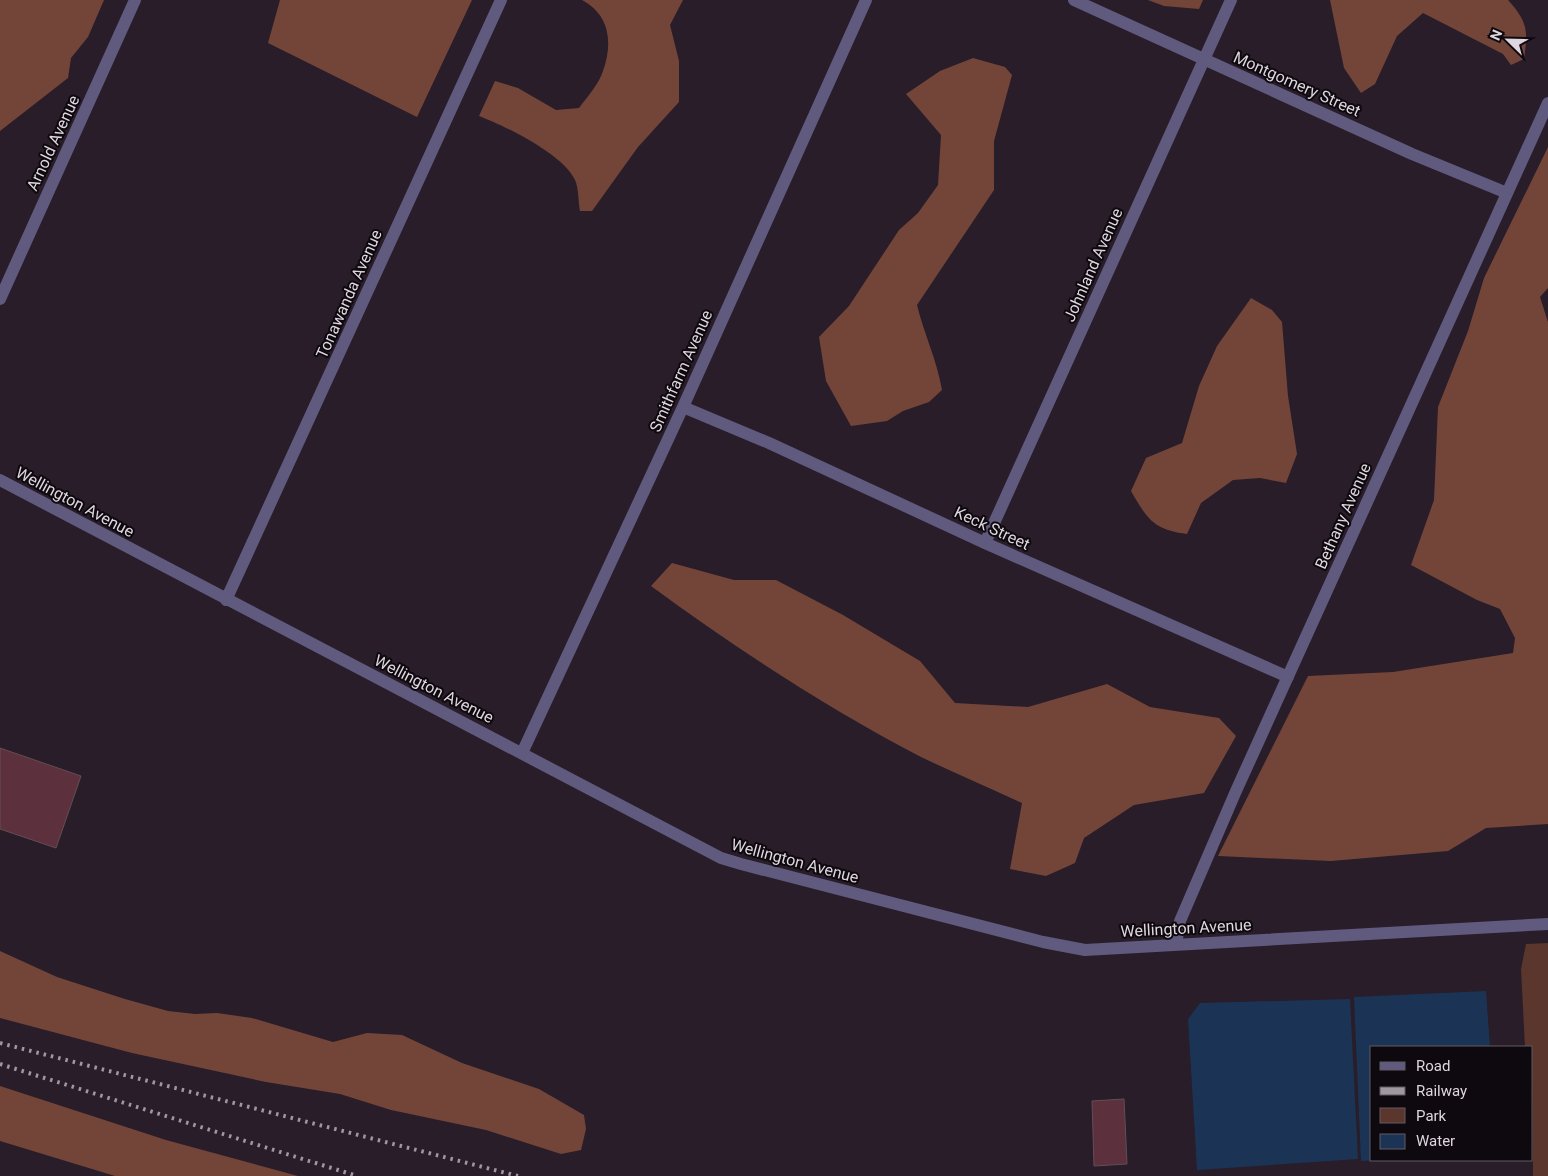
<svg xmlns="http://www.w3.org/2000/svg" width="1548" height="1176" viewBox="0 0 1548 1176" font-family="Roboto,sans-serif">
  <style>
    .green { fill: #5b362d }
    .forest { fill: #734539 }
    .water { fill: #1b3456 }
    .building { fill: #5d303e; stroke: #624e53 }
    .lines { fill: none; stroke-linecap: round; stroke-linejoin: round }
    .minor { stroke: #5f5a7e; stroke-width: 12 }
    .rail { stroke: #a097a0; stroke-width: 4; stroke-dasharray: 2.5 5; stroke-linecap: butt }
    .labels { text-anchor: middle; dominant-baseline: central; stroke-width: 4; stroke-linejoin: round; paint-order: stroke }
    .street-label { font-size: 16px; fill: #dfd7df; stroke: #0e090e }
  </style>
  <rect width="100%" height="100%" fill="#281d29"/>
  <path class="green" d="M1548,943V1176H1533L1532,1047H1525L1521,969L1526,944Z"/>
  <path class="forest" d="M0,0H104L88,37L71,58L68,78L0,131Z
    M280,0H472L417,117L268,43Z
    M582,0H683L670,25L679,61V102L638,147L592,211H580C578,202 579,189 575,180C563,154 505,126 479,116L495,81L518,88L556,110L579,108C587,97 599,84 603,71C613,43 610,15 582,0Z
    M1148,0H1203L1199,9L1164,6Z
    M1330,0H1508C1528,22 1528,31 1524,59L1511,65L1503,54L1423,13L1397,36L1375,84L1361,93L1344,68Z
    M973,58L1005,67L1012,75L994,141V190L917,305C924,334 937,360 942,390L929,402L903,411L887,421L851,426L826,381L819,337L849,306L899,230L918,213L938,185L941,135L906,94L940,71Z
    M1548,147V288L1540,297L1548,322V824L1486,828L1448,851L1331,861L1218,856L1308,676L1393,672L1513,653L1515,638L1500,609L1477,600L1411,565L1434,500L1438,407L1468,331L1484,278Z
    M1251,298L1272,310L1282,322L1288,396L1297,454L1286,483L1260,478L1233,480L1201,503L1187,534C1154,530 1147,519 1131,491L1146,458L1182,443L1199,386L1217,346Z
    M672,563L734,580H776L843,615L920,661L955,703L1028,707L1107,684L1150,707L1219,718L1236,736L1204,793L1134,805L1084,838L1075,863L1046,876L1010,869L1022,803C988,787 954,773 921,757C827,708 737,649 651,586Z
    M0,951L57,977L125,999L168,1011L195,1014L217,1013L252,1018L333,1042L367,1033L402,1035L462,1063L539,1089L584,1115L586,1129L581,1150L561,1154L486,1130L391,1110L340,1094L266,1082L132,1053L0,1018Z
    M0,1086L166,1140L298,1176H115L0,1141Z"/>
  <path class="water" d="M1486,991L1490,1047H1372V1160H1384L1361,1161L1354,997Z
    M1350,999L1358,1159L1197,1170L1188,1019L1200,1003Z"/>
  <path class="building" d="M0,748L81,776L56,848L0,829Z
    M1124,1099L1127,1164L1094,1166L1092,1101Z"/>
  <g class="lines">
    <path class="minor" d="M1074,0L1412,154L1507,193
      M0,299L135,0
      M683,407L769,443L985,543L1288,677
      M0,480L721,858L741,864L1043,942L1085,950L1548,924
      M985,543L1231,0
      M226,600L501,0
      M522,753L683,407L866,0
      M1176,944L1180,921L1236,791L1548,103"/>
    <path class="rail" d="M0,1043L518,1176
      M0,1064L357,1176"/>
  </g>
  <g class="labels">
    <g class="street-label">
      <text transform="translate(1297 84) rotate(24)">Montgomery Street</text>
      <text transform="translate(53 143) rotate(-65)">Arnold Avenue</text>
      <text transform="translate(1093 265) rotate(-66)">Johnland Avenue</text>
      <text transform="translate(349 294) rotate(-66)">Tonawanda Avenue</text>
      <text transform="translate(681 371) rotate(-66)">Smithfarm Avenue</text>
      <text transform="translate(75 502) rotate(28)">Wellington Avenue</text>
      <text transform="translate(1343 516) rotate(-66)">Bethany Avenue</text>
      <text transform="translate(992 528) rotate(25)">Keck Street</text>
      <text transform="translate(434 689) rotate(27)">Wellington Avenue</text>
      <text transform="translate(795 861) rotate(15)">Wellington Avenue</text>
      <text transform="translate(1186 928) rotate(-3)">Wellington Avenue</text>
    </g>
  </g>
  <rect x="1370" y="1046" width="162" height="115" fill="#0e090e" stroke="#625b62"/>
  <rect x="1380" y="1062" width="25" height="8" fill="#5f5a7e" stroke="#625b62"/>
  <text x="1416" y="1071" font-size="15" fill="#dfd7df">Road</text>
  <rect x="1380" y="1087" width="25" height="8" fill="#a097a0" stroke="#625b62"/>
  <text x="1416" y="1096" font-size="15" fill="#dfd7df">Railway</text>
  <rect x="1380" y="1108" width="25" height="15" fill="#5b362d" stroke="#625b62"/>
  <text x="1416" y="1121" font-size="15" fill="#dfd7df">Park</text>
  <rect x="1380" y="1134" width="25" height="15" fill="#1b3456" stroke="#625b62"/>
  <text x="1416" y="1146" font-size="15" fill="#dfd7df">Water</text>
  <g transform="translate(1508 40) rotate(293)" stroke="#0e090e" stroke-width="4" paint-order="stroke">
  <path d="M0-4L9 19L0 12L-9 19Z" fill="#dfd7df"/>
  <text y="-8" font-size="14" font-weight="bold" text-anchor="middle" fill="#dfd7df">N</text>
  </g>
</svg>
